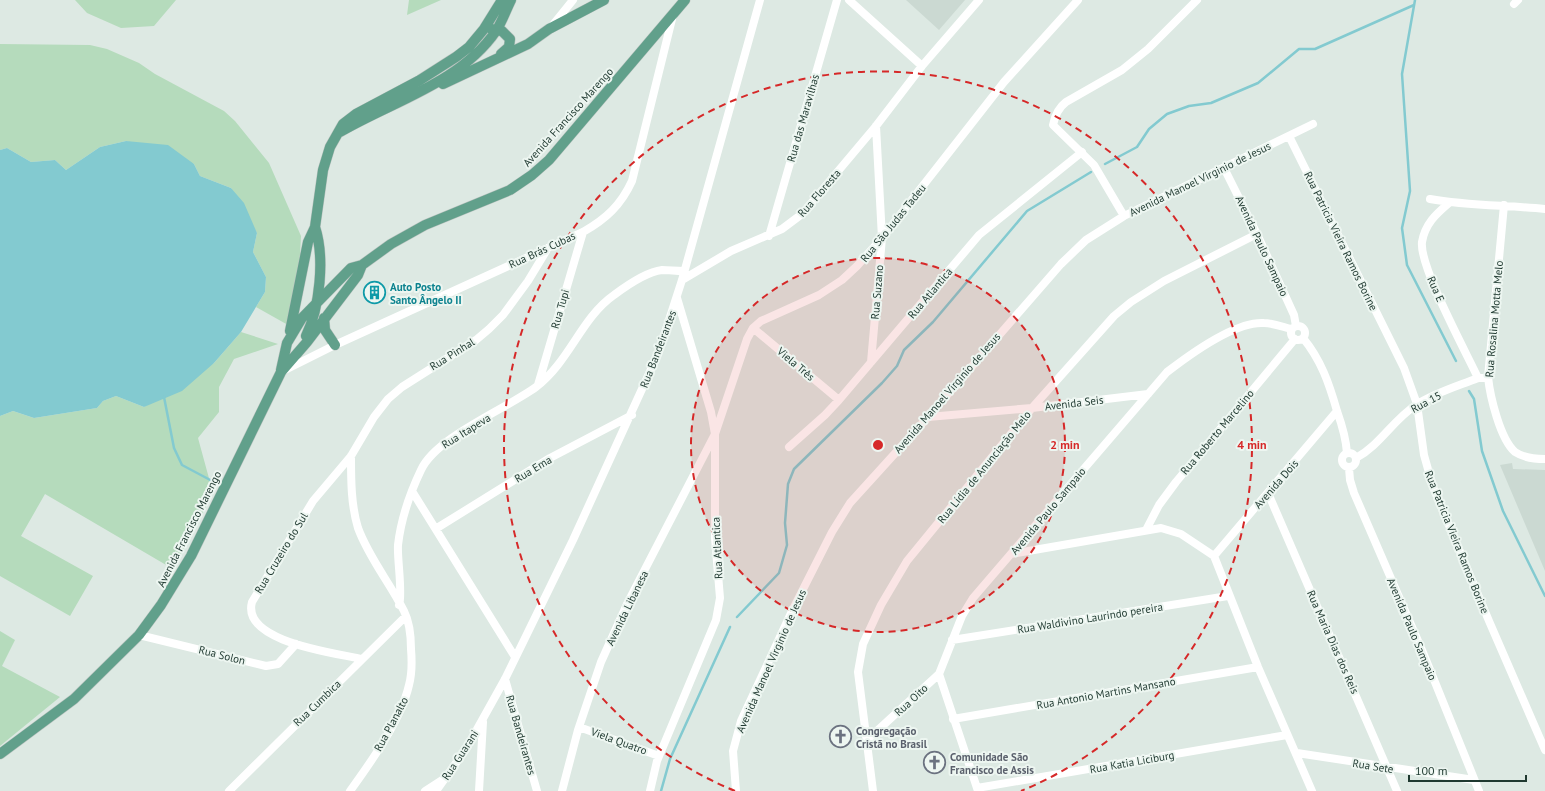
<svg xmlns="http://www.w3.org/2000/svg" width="1545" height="791" viewBox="0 0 1545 791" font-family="'PT Sans',sans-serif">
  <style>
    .built { fill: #cbd9d2 }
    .green { fill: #b5dbbc }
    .water { fill: #83cad0 }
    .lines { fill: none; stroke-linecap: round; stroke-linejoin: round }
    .stream { stroke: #83cad0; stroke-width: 2.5 }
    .major-casing { stroke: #bcc4c1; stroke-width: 11 }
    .minor { stroke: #fff; stroke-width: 8 }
    .major { stroke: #61a08b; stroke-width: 10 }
    .ring { fill: none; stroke: #d62828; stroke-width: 2; stroke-dasharray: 7 5 }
    .labels { text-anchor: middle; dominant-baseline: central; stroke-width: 4; stroke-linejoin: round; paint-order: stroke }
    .street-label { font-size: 11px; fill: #1f3930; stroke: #edf6f1 }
    .culture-label { font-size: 11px; font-weight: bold; fill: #0d838f; stroke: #edf6f1; text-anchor: start }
    .worship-label { font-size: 11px; font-weight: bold; fill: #5b616d; stroke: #edf6f1; text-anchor: start }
    .centre { fill: #d62828; stroke: #edf6f1; stroke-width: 2 }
    .ring-label { font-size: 12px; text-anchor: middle; font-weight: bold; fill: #d62828; stroke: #edf6f1; stroke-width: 4; stroke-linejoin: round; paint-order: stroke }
  </style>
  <rect width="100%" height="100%" fill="#dde9e3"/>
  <path class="built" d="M906,0H965L939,30Z
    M1512,463L1513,469L1545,470V571L1500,465Z"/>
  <path class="green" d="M75,0H176L154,26L121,28L87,13Z
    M409,0H441L407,15Z
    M0,44L90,45L107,49L139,63L155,74L224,111L235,121L269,163L301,236L299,274L288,325L256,307L265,292L266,277L253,252L257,233L231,188L200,176L194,164L126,141L100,147L66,170L55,160L31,162L7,148L0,150Z
    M241,332L278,344L234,359L219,387V412L198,438L213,493L173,569L45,494L21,536L93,576L70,616L0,576V416L13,411L34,418L97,408L103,401L116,396L144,407L214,363Z
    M0,631L15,640L2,666L60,697L0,746Z"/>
  <path class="water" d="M126,141L168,145L194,164L200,176L231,188L244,203L257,233L253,252L266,277L265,292L241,332L214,363L182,391L144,407L116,396L103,401L97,408L34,418L13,411L0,416V150L7,148L31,162L55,160L66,170L100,147Z"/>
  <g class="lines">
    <path class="stream" d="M1415,0L1402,74L1410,191L1402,228L1407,265L1456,361
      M1105,164L1137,147L1149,129L1167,114L1189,106L1211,103L1258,83L1299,49H1315L1414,5
      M1469,391L1474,399L1482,451L1503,511L1545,596
      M164,397L174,448L182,465L214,482
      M737,617L779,573L787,545L785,523L788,484L794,469L882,383L897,366L904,350L933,322L1027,211L1091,172
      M661,791L670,759L730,627"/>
    <defs>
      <path id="major" d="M491,29L502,31L510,39L509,47L501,54
        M443,84L528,44L549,29L604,0
        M340,132C393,101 460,83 496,31C502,22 506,10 511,0
        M324,318L325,330L335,345
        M290,331L308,242L315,227L323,170L330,147L343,124L356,114L420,80L456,57L469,47L484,29L502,0
        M306,336C320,307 325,258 315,227
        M281,370L287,343L302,318L351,268L362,265L391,244L425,225L510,190L532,175L549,160L685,0
        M0,754L74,699L139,635L161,605L191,556L281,372L307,342L358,275L362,265"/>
    </defs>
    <use href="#major" class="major-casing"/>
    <path class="minor" d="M849,0L922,66
      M1514,4L1518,0
      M552,26L573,0
      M1289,136L1404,368L1417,404L1424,455L1433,487L1489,621L1545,750
      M1224,168L1257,234L1294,315L1296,326
      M1430,199C1468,206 1507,205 1545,209
      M1449,203C1436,214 1425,224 1422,242C1419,266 1466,352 1478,378
      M1504,205L1488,377C1490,396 1500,439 1515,452C1524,458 1535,459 1545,459
      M1124,216L1094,165L1053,125C1055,115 1058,108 1066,102L1122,70L1148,49L1197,0
      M769,236L837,0
      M682,280L731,251L782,229L802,214L876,126L922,66L979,0
      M1291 333a7 7 0 1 1 14 0a7 7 0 1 1-14 0Z
      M753,328L839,400
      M1303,338C1321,360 1329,383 1337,411C1342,425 1346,438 1347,453
      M871,362L882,238L876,126
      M283,371L335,345L583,232C606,219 621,205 632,181L673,15
      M538,385L583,232
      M928,417L1032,408L1148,394
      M789,447L825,415L839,400L979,235L1082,152
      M1342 460a7 7 0 1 1 14 0a7 7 0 1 1-14 0Z
      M1356,458C1380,445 1393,420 1416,405C1434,393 1458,386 1478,378H1483
      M1349,468L1350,480L1354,493L1422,650L1479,791
      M412,491L515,657
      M1268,493L1397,791
      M437,528L550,458L632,415
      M1146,530L1159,505L1176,482L1295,339
      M1011,554L1161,528L1181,534L1214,556L1258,667L1312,791
      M1214,556L1337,411
      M399,605C403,594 397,559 398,545C401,519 410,493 421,470C436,437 506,409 536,387C570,361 581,318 614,295C626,286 646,272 662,270C669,270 676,271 683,271
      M139,635L266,666L278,664L296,644
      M952,640L1228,596
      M362,659C336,653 241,642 252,602L313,501L351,456L374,417L388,399L402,387L476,340L489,329L503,315L528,281L548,248
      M505,679L537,791
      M953,719L1258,667
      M579,727L659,756
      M866,741L939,674
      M1297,753L1474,780
      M977,788L1287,735
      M229,791L406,616
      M350,791C371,762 401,720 409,685C412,674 412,661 411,649C411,636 410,623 404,611C390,583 369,558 358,528C351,505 351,480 351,456
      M425,791L442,780
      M436,791L466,749L505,679L573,540L658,354L682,280L760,0
      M479,791L483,722
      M562,791L578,730L601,662L628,602L715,434L747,339L753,328L761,321L819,295L842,280L857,266L882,238L1004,82L1078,0
      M650,791L657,761L716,620L720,598L715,538V434L711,412L677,298
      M736,791L733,751L741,721L792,611L832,532L850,503L928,417L1061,264L1086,240L1124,216L1313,124
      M873,791L858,672L863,644L881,605L907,561L1032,408L1114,316L1131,302L1164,281L1257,234
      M978,791L939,674L962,616L973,598L1167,372C1189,355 1236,321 1264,323C1273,323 1283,327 1291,329"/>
    <use href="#major" class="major"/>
  </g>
  <circle cx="878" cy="445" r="187" fill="#d62828" fill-opacity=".12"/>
  <g class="ring">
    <circle cx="878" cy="445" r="187"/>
    <path d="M735 791A374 374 0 1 1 1021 791"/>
  </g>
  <defs>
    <symbol id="building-ring" viewBox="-11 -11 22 22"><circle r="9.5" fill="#edf6f1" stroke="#0f9aa8" stroke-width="1.5"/><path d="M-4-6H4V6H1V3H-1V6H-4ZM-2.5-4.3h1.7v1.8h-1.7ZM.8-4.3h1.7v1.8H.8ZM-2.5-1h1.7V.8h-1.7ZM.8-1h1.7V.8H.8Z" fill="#0f9aa8"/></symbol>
    <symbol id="church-ring" viewBox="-11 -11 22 22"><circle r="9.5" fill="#edf6f1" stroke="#6b7280" stroke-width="1.5"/><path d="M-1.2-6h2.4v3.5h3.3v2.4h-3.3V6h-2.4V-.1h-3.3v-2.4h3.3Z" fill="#6b7280"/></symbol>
  </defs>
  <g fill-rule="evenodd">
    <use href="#building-ring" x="362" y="280" width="25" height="25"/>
    <use href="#church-ring" x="828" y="724" width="25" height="25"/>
    <use href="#church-ring" x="922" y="750" width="25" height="25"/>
  </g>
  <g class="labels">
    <g class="street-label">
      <text transform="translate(568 117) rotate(-48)">Avenida Francisco Marengo</text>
      <text transform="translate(803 118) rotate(-74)">Rua das Maravilhas</text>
      <text transform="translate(1200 179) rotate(-26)">Avenida Manoel Virginio de Jesus</text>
      <text transform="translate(819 193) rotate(-49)">Rua Floresta</text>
      <text transform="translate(893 223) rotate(-51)">Rua São Judas Tadeu</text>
      <text transform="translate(1341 241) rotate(64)">Rua Patricia Vieira Ramos Borine</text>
      <text transform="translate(1262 246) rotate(65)">Avenida Paulo Sampaio</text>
      <text transform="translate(542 250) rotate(-25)">Rua Brás Cubas</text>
      <text transform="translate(1436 289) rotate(66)">Rua E</text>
      <text transform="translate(877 292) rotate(-85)">Rua Suzano</text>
      <text transform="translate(930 293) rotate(-50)">Rua Atlantica</text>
      <text transform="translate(560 309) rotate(-74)">Rua Tupi</text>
      <text transform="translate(1494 319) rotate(-85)">Rua Rosalina Motta Melo</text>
      <text transform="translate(658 349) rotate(-69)">Rua Bandeirantes</text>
      <text transform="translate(452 354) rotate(-32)">Rua Pinhal</text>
      <text transform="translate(796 364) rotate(40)">Viela Três</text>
      <text transform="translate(947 393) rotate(-49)">Avenida Manoel Virginio de Jesus</text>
      <text transform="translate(1426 402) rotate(-28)">Rua 15</text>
      <text transform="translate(1074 403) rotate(-7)">Avenida Seis</text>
      <text transform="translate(466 431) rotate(-32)">Rua Itapeva</text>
      <text transform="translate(1217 432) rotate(-50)">Rua Roberto Marcelino</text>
      <text transform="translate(984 467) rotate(-51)">Rua Lídia de Anunciação Melo</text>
      <text transform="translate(533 469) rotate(-31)">Rua Ema</text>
      <text transform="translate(1276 484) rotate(-49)">Avenida Dois</text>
      <text transform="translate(1048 511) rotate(-50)">Avenida Paulo Sampaio</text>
      <text transform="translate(189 529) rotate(-63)">Avenida Francisco Marengo</text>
      <text transform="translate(1457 542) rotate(68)">Rua Patricia Vieira Ramos Borine</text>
      <text transform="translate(717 548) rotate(-93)">Rua Atlantica</text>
      <text transform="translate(281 553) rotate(-59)">Rua Cruzeiro do Sul</text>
      <text transform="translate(627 608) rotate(-64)">Avenida Libanesa</text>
      <text transform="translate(1090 618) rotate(-9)">Rua Waldivino Laurindo pereira</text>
      <text transform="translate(1412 629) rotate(67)">Avenida Paulo Sampaio</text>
      <text transform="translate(1333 642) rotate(66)">Rua Maria Dias dos Reis</text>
      <text transform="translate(222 655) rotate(14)">Rua Solon</text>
      <text transform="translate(771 661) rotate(-66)">Avenida Manoel Virginio de Jesus</text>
      <text transform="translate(1106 693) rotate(-10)">Rua Antonio Martins Mansano</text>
      <text transform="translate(911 700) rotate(-43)">Rua Oito</text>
      <text transform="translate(317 703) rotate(-44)">Rua Cumbica</text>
      <text transform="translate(391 724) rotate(-62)">Rua Planalto</text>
      <text transform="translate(521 735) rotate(74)">Rua Bandeirantes</text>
      <text transform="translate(619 741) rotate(20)">Viela Quatro</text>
      <text transform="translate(460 755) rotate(-57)">Rua Guarani</text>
      <text transform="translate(1132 762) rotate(-10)">Rua Katia Liciburg</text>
      <text transform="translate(1373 766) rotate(9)">Rua Sete</text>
    </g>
    <g class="culture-label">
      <text x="390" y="287">Auto Posto<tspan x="390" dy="13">Santo Ângelo II</tspan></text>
    </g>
    <g class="worship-label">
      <text x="856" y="731">Congregação<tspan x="856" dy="13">Cristã no Brasil</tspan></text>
      <text x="950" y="757">Comunidade São<tspan x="950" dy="13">Francisco de Assis</tspan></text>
    </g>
  </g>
  <circle cx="878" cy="445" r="6" class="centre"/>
  <g class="ring-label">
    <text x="1065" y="449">2 min</text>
    <text x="1252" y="449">4 min</text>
  </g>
  <path d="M1409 775v6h117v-6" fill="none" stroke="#1f3930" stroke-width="2"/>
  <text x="1415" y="775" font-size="12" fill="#1f3930" stroke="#edf6f1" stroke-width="3" paint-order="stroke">100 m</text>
</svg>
